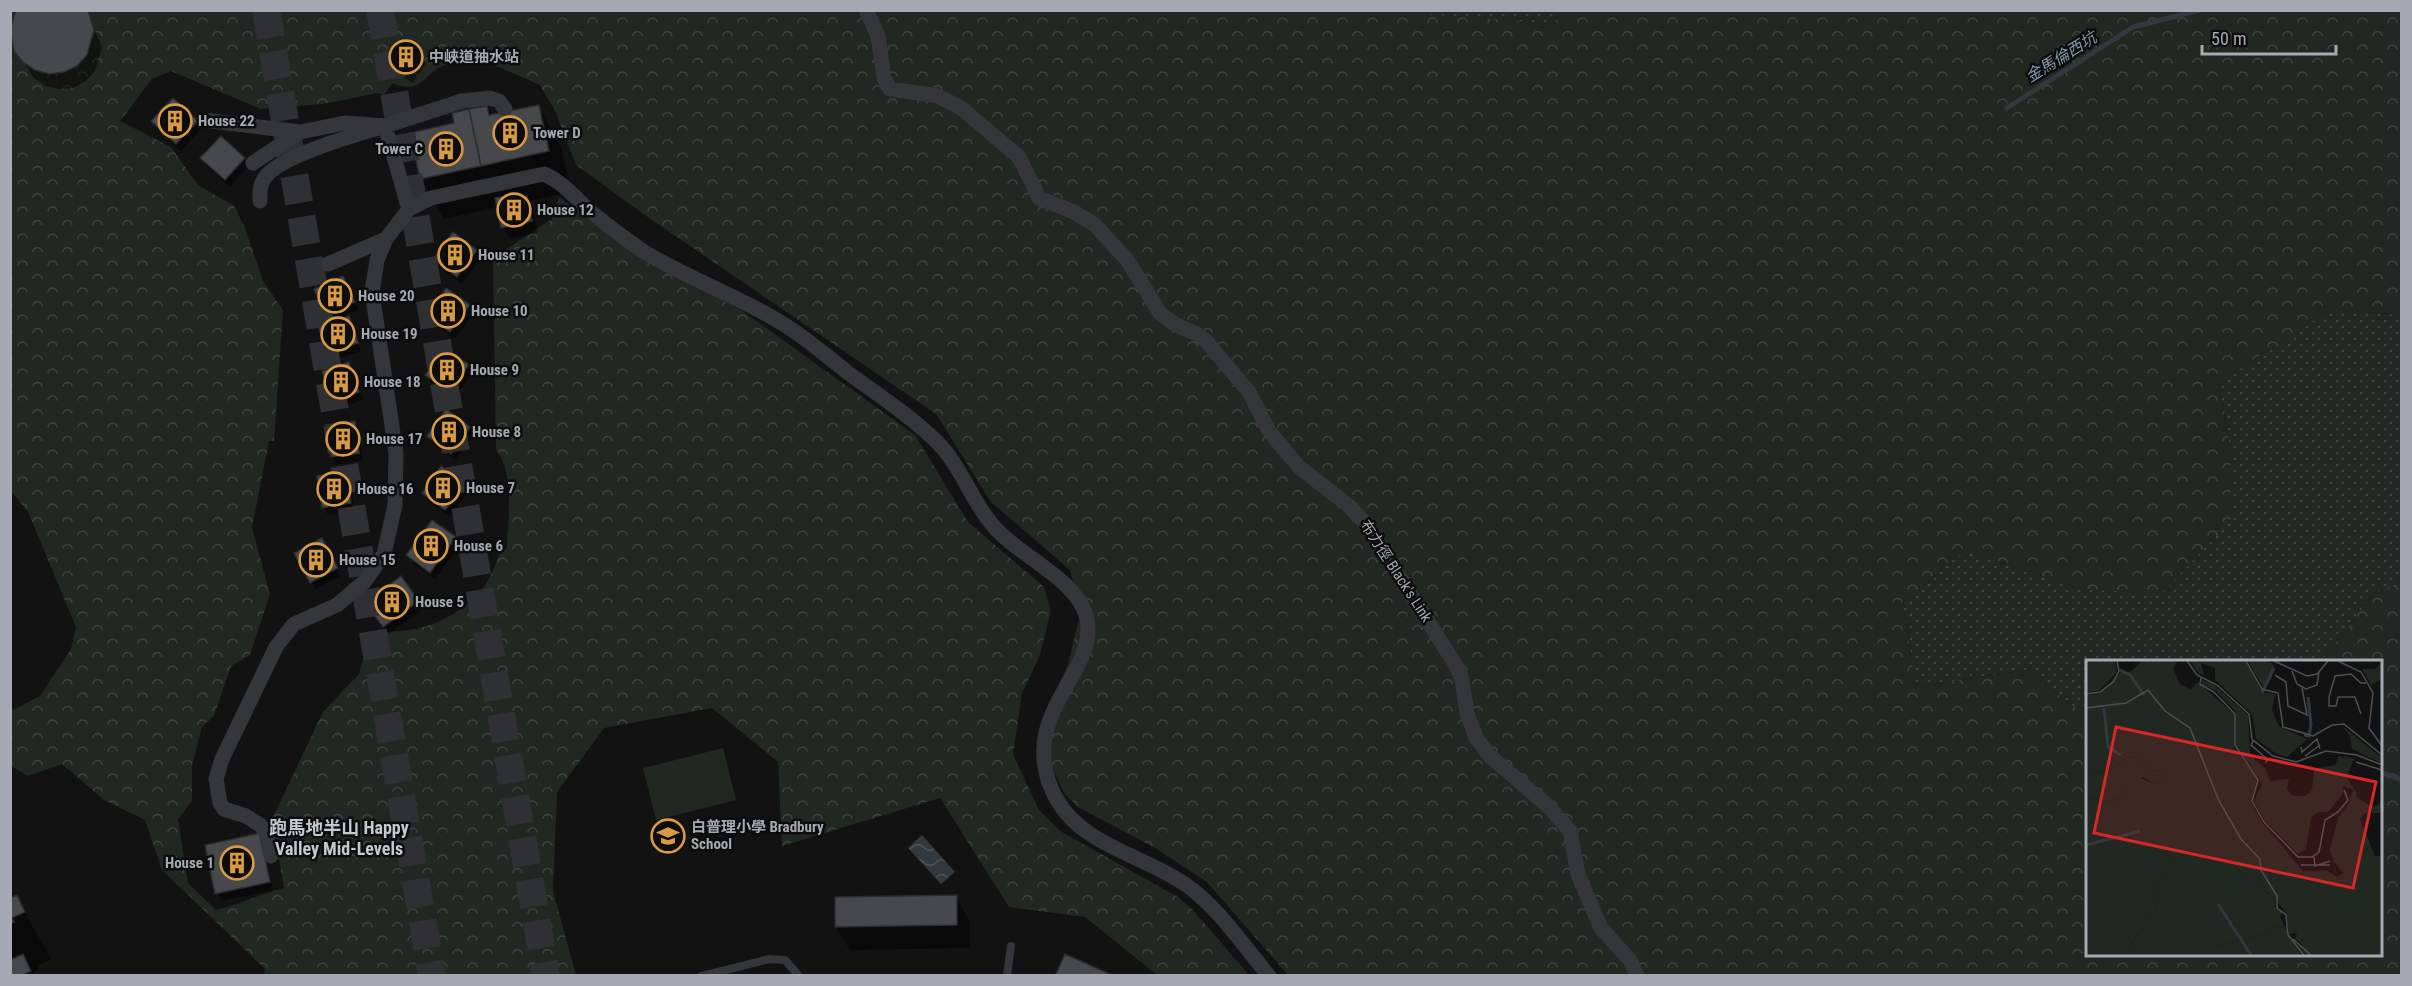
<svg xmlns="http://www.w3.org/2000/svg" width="2412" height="986" viewBox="0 0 2412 986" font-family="'Roboto Condensed','Noto Sans TC',sans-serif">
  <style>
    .grass { fill: url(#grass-dots) }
    .forest { fill: url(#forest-crowns) }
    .pitch { fill: #212721 }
    .water { fill: url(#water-waves) }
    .shadow { fill: #0007 }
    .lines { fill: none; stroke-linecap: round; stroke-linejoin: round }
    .stream { stroke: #31393e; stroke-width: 5 }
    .building { fill: #46484b; stroke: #2c2c2f; stroke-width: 1.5 }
    .highway-tunnel { stroke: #2f3033; stroke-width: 28; stroke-dasharray: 28 14; stroke-linecap: butt }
    .lane { stroke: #353639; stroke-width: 8 }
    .street { stroke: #353639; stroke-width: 15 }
    .labels { text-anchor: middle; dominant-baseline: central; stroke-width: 5; stroke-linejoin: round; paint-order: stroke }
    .poi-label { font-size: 15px; font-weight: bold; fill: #a5aab2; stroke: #0d0d0e; text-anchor: start }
    .street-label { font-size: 15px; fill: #a5aab2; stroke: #0d0d0e }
    .water-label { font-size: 16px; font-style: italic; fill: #8099a9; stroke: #0d0d0e }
    .quarter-label { font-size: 18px; font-weight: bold; fill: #c5c9ce; stroke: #0d0d0e }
    .inset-river { fill: none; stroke: #31393e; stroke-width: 3 }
    .inset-road { fill: none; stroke: #4d4f53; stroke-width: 1.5 }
    .view { fill: #d62828; fill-opacity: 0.15; stroke: #d62828; stroke-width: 3 }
    .inset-edge { fill: none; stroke: #a5aab2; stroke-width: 3 }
  </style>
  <defs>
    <pattern id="grass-dots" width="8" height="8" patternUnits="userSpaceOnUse" patternTransform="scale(1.5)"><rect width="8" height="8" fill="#212721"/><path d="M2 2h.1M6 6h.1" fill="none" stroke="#3e443f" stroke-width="1.8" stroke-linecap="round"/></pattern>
    <pattern id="forest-crowns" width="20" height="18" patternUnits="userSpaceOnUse" patternTransform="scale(1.5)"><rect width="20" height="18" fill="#212721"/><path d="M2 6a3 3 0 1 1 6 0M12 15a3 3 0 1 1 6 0" fill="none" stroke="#3e443f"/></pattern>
    <pattern id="water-waves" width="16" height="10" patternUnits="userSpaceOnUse" patternTransform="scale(1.5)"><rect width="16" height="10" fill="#31393e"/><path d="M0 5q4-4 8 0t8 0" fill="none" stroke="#4c5358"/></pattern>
  </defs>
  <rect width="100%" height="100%" fill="#121213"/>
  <path class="grass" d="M1371,11H1566L1554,24Z
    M2331,309L2401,315V582L2374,593L2321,662H2088V717L2026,670L1916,687L1903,602L1965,550L2081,589L2230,449L2219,383Z"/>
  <path class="forest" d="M1371,10L1554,24L1566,10L2401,11V315L2331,309L2219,383L2230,449L2231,521L2161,594L2081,589L1965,550L1903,602L1916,687L2026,670L2088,717V954H2380V662H2321L2374,593L2401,582V975H1288L1207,882L1155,848L1078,807L1064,793L1043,749L1051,702L1068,664L1081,611L1070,570L991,502L936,414L649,218L576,165L555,111L540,85L476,57C465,60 448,62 438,68C420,81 418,93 392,83L384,95L377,93L323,104L261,109L171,71L152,79L120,121L171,147L198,185L234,206L245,228L263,281L283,310L274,441H269L252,528L270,594L250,655L231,666L214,716L202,727L192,766V801L178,819L188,883L216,910C241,904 260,894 284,888L272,819L323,712L359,674L371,631C414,635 454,623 483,588C491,578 496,562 501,550L507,548C508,517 515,475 496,449L493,258L552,219L559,197L633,252L741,310L915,435L968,522L1044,587L1051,611L1040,655L1022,693L1013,754L1039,810L1060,831L1178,897L1193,910L1249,975H1157L1085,917L1009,907L940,798L782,846L778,762L712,708L604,728L557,792L553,891L576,975H264L265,969L162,870L145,820L104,800L62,764L28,776L11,766V711L40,696L71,649L76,627L28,512L11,491L10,11Z"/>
  <path class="pitch" d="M723,748L736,800L656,820L643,768Z"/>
  <path class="water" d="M922,835L955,872L941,884L908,848Z"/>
  <path class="shadow" d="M86,10L102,47L95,71L86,81L73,88L59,89L45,86L34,78L16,50Z
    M419,51L426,63L413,83L401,75L394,63Z
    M538,106L561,147L571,192L528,201L533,209L538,233L510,239L503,227L498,207L444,219L421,178L455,124L487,107L492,116Z
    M153,122H197L201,129L181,151L158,129Z
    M202,158L243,159L248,167L230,187L207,166Z
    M476,251L481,259L462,284L439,267L435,259Z
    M347,285L358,310L347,315L361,351L333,360L329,352L332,323L316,290Z
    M447,290L469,306L473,314L455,339L433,323L428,316Z
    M349,364L363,400L338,408L324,372Z
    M468,366L472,373L454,399L431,383L427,375Z
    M354,422L358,430L363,460L337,464L332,457Z
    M469,428L474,435L455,460L433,444L428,437Z
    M345,473L350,481L354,511L328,515L324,507Z
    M464,484L468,492L450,517L428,501L423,493Z
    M455,538L460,546L435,579L413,563L408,555Z
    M321,540L341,576L315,589L296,554Z
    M401,578L423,609L389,634L371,611Z
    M263,842L273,890L221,901L217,893Z
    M956,896L969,920L970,948L850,950L836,927Z
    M16,897L51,959L38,966L39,969L33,972L35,975L10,976V900Z"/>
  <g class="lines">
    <path class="stream" d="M2007,108L2133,27L2200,10
      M2380,772L2402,780"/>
  </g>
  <path class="building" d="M16,10H88L94,30L87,55L77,66L64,72L49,74L35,70L23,62L14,51L10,29Z
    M406,41L420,50L406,72L392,63Z
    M173,98L198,121L176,144L151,121Z
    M539,105L549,151L481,166L469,109L487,106L489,115Z
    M469,109L481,166L420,179L410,133L454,123L452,113Z
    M221,136L245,158L225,180L200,158Z
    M515,194L516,198L527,196L532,221L501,228L495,198Z
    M453,232L477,250L457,277L433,259Z
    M343,276L355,302L326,315L314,289Z
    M446,288L470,305L450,332L427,316Z
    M349,316L358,343L327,353L318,326Z
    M445,348L469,365L449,392L425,375Z
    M349,362L359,392L332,401L322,371Z
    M446,409L470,427L451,454L427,436Z
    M355,421L359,453L331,457L326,425Z
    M441,466L465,483L445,510L422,493Z
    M346,471L351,503L322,508L317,476Z
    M432,520L456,537L430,573L406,555Z
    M322,538L338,568L310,583L294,553Z
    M401,576L419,601L383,627L365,603Z
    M260,833L270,882L215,894L205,845Z
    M17,895L25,912L12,918L14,922L10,923V898Z
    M957,895V925L835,927V897Z
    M23,954L31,971L21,976H10V960Z
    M1065,954L1114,976H1055Z"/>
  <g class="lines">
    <path class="highway-tunnel" d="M266,10L432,976
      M380,10L546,976"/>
    <path class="lane" d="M702,976L769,959L785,960L799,976
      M1007,976L1011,946"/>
    <path class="street" d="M866,10L878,36L884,78L890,89L938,96L961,108L1019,157L1039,198L1074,212L1095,225L1128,261L1160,313L1174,324L1195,333L1207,342L1249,392L1269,431L1299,467L1349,506L1366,524L1457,667L1462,679L1467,714L1476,738L1490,756L1549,807L1570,831L1578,874L1601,928L1630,960L1637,976
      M204,120L300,132
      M253,163L300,132L345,123L385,126L462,101L490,98L499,101L505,109
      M260,201C260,193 259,186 264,179C277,156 359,134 385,126L409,209
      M328,264L386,239
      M271,856L266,832L260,825L246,816L224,809L220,803L216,779L222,759L276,647L294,624L337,605L365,581L384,554L395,505L396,453L372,292L377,260L386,239L409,209L431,198L544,174C563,182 575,198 590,211C607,225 625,239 643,251C686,278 736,295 780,322C804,336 825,355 847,372C877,394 909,415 936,441C962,466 972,504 997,530C1022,557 1075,579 1086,615C1103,673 1010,715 1057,800C1084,847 1147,856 1189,887C1220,910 1244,946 1269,976"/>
  </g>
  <defs>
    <symbol id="building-ring" viewBox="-11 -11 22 22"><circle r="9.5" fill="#0d0d0e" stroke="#d99a44" stroke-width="1.5"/><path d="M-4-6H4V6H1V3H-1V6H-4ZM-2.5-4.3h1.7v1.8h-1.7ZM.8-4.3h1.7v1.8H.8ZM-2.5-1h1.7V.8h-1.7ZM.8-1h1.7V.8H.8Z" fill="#d99a44"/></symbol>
    <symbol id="school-ring" viewBox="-11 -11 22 22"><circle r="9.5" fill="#0d0d0e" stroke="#d99a44" stroke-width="1.5"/><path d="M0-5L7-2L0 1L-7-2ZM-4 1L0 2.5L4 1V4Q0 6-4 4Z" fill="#d99a44"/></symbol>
  </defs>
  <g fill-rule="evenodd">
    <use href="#building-ring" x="387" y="38" width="38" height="38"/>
    <use href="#building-ring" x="156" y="102" width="38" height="38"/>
    <use href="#building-ring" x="491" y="114" width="38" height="38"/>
    <use href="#building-ring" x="427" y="130" width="38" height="38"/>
    <use href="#building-ring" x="495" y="191" width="38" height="38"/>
    <use href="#building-ring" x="436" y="236" width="38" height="38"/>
    <use href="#building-ring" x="316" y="277" width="38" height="38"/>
    <use href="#building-ring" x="429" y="292" width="38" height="38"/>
    <use href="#building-ring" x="319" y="315" width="38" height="38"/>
    <use href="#building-ring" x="428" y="351" width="38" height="38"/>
    <use href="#building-ring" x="322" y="363" width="38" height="38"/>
    <use href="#building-ring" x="430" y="413" width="38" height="38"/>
    <use href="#building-ring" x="324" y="420" width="38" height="38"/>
    <use href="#building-ring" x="424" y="469" width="38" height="38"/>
    <use href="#building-ring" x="315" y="470" width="38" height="38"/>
    <use href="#building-ring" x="412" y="527" width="38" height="38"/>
    <use href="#building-ring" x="297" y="541" width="38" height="38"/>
    <use href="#building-ring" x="373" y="583" width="38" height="38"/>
    <use href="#school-ring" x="649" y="817" width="38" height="38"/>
    <use href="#building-ring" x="218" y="844" width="38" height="38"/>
  </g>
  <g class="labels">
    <g class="poi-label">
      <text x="429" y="57">中峽道抽水站</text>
      <text x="198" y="121">House 22</text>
      <text x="533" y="133">Tower D</text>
      <text x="423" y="149" text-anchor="end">Tower C</text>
      <text x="537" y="210">House 12</text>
      <text x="478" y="255">House 11</text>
      <text x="358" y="296">House 20</text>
      <text x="471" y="311">House 10</text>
      <text x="361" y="334">House 19</text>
      <text x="470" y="370">House 9</text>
      <text x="364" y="382">House 18</text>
      <text x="472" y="432">House 8</text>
      <text x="366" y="439">House 17</text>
      <text x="466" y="488">House 7</text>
      <text x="357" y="489">House 16</text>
      <text x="454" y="546">House 6</text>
      <text x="339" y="560">House 15</text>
      <text x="415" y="602">House 5</text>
      <text x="691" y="827">白普理小學 Bradbury<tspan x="691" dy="17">School</tspan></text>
      <text x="214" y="863" text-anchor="end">House 1</text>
    </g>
    <g class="street-label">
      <text transform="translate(1396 571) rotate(57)">布力徑 Black's Link</text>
    </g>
    <g class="water-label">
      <text transform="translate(2061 57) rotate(-32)">金馬倫西坑</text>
    </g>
    <g class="quarter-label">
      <text x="339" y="827">跑馬地半山 Happy<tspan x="339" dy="21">Valley Mid-Levels</tspan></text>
    </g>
  </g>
  <g transform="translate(2086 660)">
    <rect width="296" height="296" fill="#121213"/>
    <path d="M53,97L64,110L77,111L76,120L68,124L57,117L38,129L37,136L23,142L0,137V108L12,113L25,110L40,98ZM101,190L143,202L189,239L190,249L197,252L194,257L200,269L190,266L177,275L128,287V295H49L45,283L70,249L69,226L87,200Z" fill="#212721"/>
    <path d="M0,1H29L31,12L13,31L0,32ZM56,1H92L87,8L94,24L105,29L112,22L148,54V87L171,119L165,143L176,162L217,211H242L251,217L257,213L247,201L244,189L252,158L262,145L267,129L257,126V134L242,152H232L225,158L220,189L212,194L179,161L168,141L176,124L150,85V52L129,30L116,24V20L127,24L162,55L164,95L179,108L184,121L203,119L201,129L207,136H219L226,130L228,109L249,105L253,96L268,98L261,118L270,131L271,137L285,146L293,145L295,139V153H279L274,159L289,196H295V295H220L207,280L218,286L209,279L211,273L203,274L201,255L189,239L143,202L101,190L87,200L69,226L70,249L45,283L49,295H0V137L24,142L37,136L39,121L48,115L68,124L76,120L77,111L64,110L53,97L40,98L25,110L12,113L0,108V35L12,34L35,12H44ZM104,1H159L176,32L189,34L186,50L193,66L221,79L201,97L189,93L170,79L166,54L129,20V8L115,3L118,15L113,14ZM162,1H182L189,6L177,27ZM295,4V20L285,25L276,9H289ZM256,66L295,97V103L266,89L264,76ZM190,266L200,269L217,295H128V287L177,275Z" fill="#212721"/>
    <path class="inset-river" d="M34,10L44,15L58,35M176,33L188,8M18,48L22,87L35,95M218,75L223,76L225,65L222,37M0,185L54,171M132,244L165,295"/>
    <path class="inset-road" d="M101,1L111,15L131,25L163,54L166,79L187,96L210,102L240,91L271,95L296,105M160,1L176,29L192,33L197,67L227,76L246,65L258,64L296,95M188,1L221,16L231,14L242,1M252,1L275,12L287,33L283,68L296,86M206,11L211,24L220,29L231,25L233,12M189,15L200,22L202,46L221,55L216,28M115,18L114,24L128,32L149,54V85L172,120L166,141L178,162L212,197H226L233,192L239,160L252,152L262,140L258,130M0,34L14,32L27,22L33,11L31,1M0,48L40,43L62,30L79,51L104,68L133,141L155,179L174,199L175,210L191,236V248L200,255L202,275L218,295M275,54L269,37H252L250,46H243V37L249,16L265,14L275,23H280M167,81L165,85L181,99L180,103M215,87L216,92L231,79L234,89M219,96L234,85M270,102L296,110M228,197L229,206L244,201M215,205H244M207,279L225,295"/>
    <path class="view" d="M30,67L290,122L267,228L8,173Z"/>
    <rect width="296" height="296" class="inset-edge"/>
  </g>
  <rect width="2412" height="986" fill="none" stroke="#a5aab2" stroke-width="24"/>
  <path d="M2202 45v9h134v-9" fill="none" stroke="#a5aab2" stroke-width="3"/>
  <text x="2211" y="45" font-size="18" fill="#a5aab2" stroke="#0d0d0e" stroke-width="4.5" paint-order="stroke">50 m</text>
</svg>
